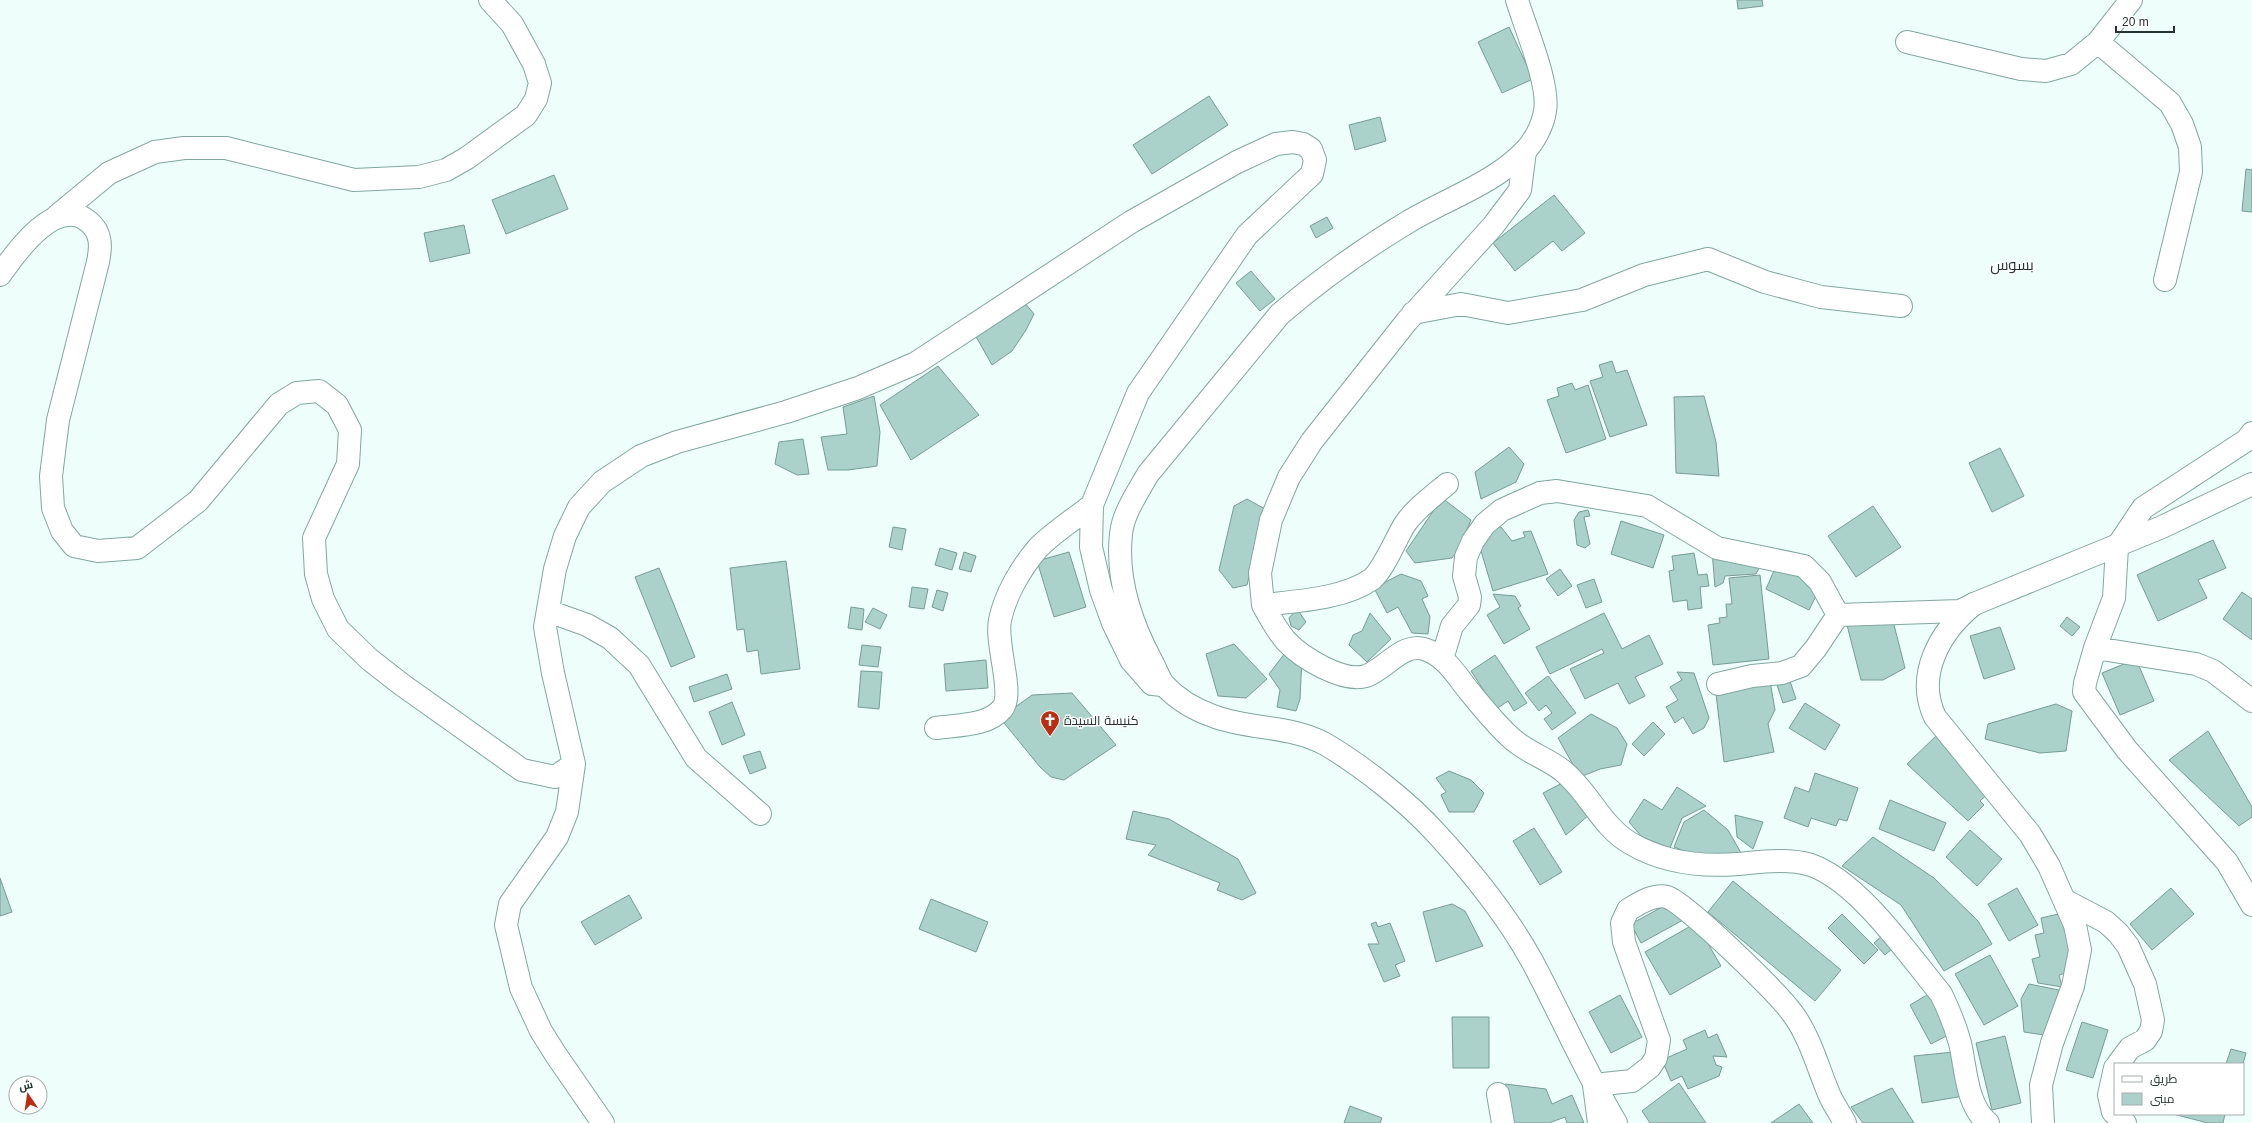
<svg xmlns="http://www.w3.org/2000/svg" width="2252" height="1123" viewBox="0 0 2252 1123" font-family="Helvetica,Cairo,sans-serif">
  <style>
    .building { fill: #aad1ca; stroke: #779c96 }
    .lines { fill: none; stroke-linecap: round; stroke-linejoin: round }
    .minor-casing { stroke: #81a7a0; stroke-width: 24 }
    .secondary-casing { stroke: #81a7a0; stroke-width: 24 }
    .minor { stroke: #fff; stroke-width: 22 }
    .secondary { stroke: #fff; stroke-width: 22 }
    .labels { text-anchor: middle; dominant-baseline: central; stroke-width: 3; stroke-linejoin: round; paint-order: stroke }
    .poi-label { font-size: 13px; fill: #243331; stroke: #fff; text-anchor: start }
    .quarter-label { font-size: 15px; fill: #243331; stroke: #fff }
  </style>
  <rect width="100%" height="100%" fill="#eefefb"/>
  <path class="building" d="M1737,0H1762L1763,6L1738,9Z
    M1509,27L1533,79L1502,93L1478,42Z
    M1209,96L1228,125L1152,174L1133,145Z
    M1380,117L1386,141L1355,150L1349,125Z
    M2246,169L2252,170V212L2242,211Z
    M554,175L568,209L506,234L492,200Z
    M1554,195L1585,233L1562,251L1553,241L1515,271L1493,243Z
    M1327,217L1333,228L1316,238L1310,226Z
    M464,225L470,253L430,262L424,233Z
    M1251,271L1275,299L1260,311L1236,283Z
    M1025,303L1034,314L1026,330L1012,351L992,365L974,333Z
    M1612,361L1616,373L1627,370L1647,425L1610,437L1590,381L1603,377L1599,365Z
    M938,366L979,415L911,460L880,405Z
    M1572,383L1575,390L1588,385L1606,439L1566,453L1547,400L1559,396L1557,388Z
    M874,396L880,432L877,466L848,470H828L821,437L847,434L843,407Z
    M1704,396L1716,442L1719,476L1676,473L1674,397Z
    M803,439L809,474L797,475L775,464L779,442Z
    M1509,447L1524,464L1516,482L1481,499L1475,472Z
    M2000,448L2024,496L1992,512L1969,463Z
    M1442,498L1471,520L1459,548L1452,558L1415,563L1406,551Z
    M1247,499L1265,509L1247,585L1233,588L1219,570L1234,506Z
    M1873,506L1901,547L1856,577L1828,536Z
    M1588,510L1590,516L1584,517L1590,544L1585,548L1577,545L1574,520L1579,512Z
    M1621,521L1664,535L1653,568L1611,554Z
    M893,527L906,529L902,550L889,547Z
    M1501,527L1512,541L1525,537L1523,532L1531,531L1548,574L1493,591L1481,551L1487,530Z
    M2213,540L2226,568L2198,580L2207,598L2158,621L2137,575Z
    M940,548L957,553L952,570L935,565Z
    M1712,551L1764,558L1756,574L1725,576L1723,583L1715,587Z
    M964,552L976,556L971,572L959,569Z
    M1069,552L1086,607L1054,617L1037,561Z
    M1694,553L1698,575L1707,574L1709,586L1700,587L1702,608L1688,610L1687,600L1673,602L1669,571L1674,570L1672,556Z
    M786,561L800,669L761,674L758,650L747,652L744,629L737,630L730,568Z
    M1776,566L1815,578L1819,590L1809,610L1766,589Z
    M659,568L695,657L671,667L635,577Z
    M1560,569L1572,586L1558,596L1546,579Z
    M1401,574L1421,581L1428,596L1422,599L1430,617L1428,634L1412,633L1398,607L1387,613L1374,588Z
    M1760,575L1769,659L1713,665L1708,625L1720,623L1719,618L1727,617L1726,604H1732L1729,578Z
    M1594,579L1602,602L1586,608L1577,585Z
    M912,587L928,589L924,609L909,607Z
    M937,590L948,593L943,611L932,607Z
    M2242,592L2252,599V640L2223,619Z
    M1493,594L1515,596L1521,606L1518,608L1530,629L1504,644L1487,615L1500,607Z
    M851,607L864,609L862,630L848,628Z
    M873,608L887,615L880,629L865,622Z
    M1297,609L1306,622L1299,630L1291,626L1289,618Z
    M1370,613L1391,639L1367,662L1349,645L1353,635L1362,631Z
    M1604,613L1622,649L1649,635L1663,664L1635,677L1645,696L1629,704L1618,683L1585,699L1570,669L1604,653L1602,649L1550,674L1536,647Z
    M1892,617L1905,668L1883,680H1861L1847,625Z
    M2067,617L2080,627L2072,636L2060,626Z
    M2000,627L2015,669L1984,679L1970,636Z
    M1234,644L1267,679L1246,698L1218,696L1206,654Z
    M862,645L881,647L878,667L859,665Z
    M1288,649L1302,657L1300,699L1296,711L1277,707L1280,690L1269,674Z
    M1495,655L1527,703L1514,711L1508,701L1496,709L1471,671Z
    M2136,659L2154,701L2120,715L2102,673Z
    M986,660L988,688L946,691L944,664Z
    M861,671L882,672L879,709L858,707Z
    M1677,672L1694,673L1709,718L1704,728L1693,734L1683,717L1675,723L1666,707L1678,700L1670,687L1682,680Z
    M727,674L732,689L694,702L689,687Z
    M1548,676L1576,713L1552,730L1544,719L1552,713L1546,705L1539,711L1525,693Z
    M1770,681L1775,710L1768,724L1774,752L1724,762L1715,685Z
    M1790,681L1796,699L1783,703L1777,685Z
    M1072,693L1116,745L1064,780L1051,777L1040,767L1000,718L1032,695Z
    M732,702L745,735L722,745L709,712Z
    M1805,703L1840,725L1825,750L1789,728Z
    M2056,704L2072,711L2066,751L2040,753L1985,739L1988,724Z
    M1591,714L1617,728L1627,744L1621,765L1600,769L1580,777L1558,738Z
    M1653,722L1665,734L1644,756L1632,744Z
    M2208,731L2252,807V817L2239,826L2169,760Z
    M1936,736L1991,791L1980,801L1984,805L1968,821L1907,764Z
    M760,751L766,768L750,774L743,756Z
    M1449,771L1471,780L1484,793L1474,812H1449L1441,795L1446,792L1436,778Z
    M1815,773L1858,788L1847,821L1839,819L1836,826L1811,818L1808,827L1784,818L1795,787L1809,792Z
    M1566,781L1590,814L1566,835L1543,793Z
    M1677,787L1706,806L1682,818L1670,848L1642,837L1629,822L1644,799L1662,810Z
    M1890,800L1946,823L1934,851L1879,829Z
    M1704,810L1728,830L1745,860L1710,861L1674,847L1684,822Z
    M1133,811L1169,819L1238,859L1256,893L1242,900L1217,890L1220,883L1148,855L1156,845L1126,839Z
    M1735,815L1763,822L1753,849L1737,837Z
    M1534,828L1562,872L1540,885L1513,841Z
    M1970,830L2002,859L1977,886L1946,857Z
    M1873,837L1934,878L1978,921L1992,944L1944,971L1901,905L1842,866Z
    M0,878L12,912L0,916Z
    M1733,881L1841,970L1815,1001L1708,912Z
    M2017,888L2038,925L2009,941L1988,904Z
    M2171,888L2194,914L2152,950L2130,924Z
    M629,895L642,918L595,945L581,922Z
    M931,899L988,922L976,952L919,929Z
    M1673,901L1683,920L1641,943L1631,924Z
    M1452,904L1465,911L1483,946L1436,962L1423,912Z
    M2063,913L2076,968L2065,970L2066,973L2059,975L2062,987L2038,983L2032,959L2040,957L2035,935L2044,933L2041,918Z
    M1842,914L1878,950L1864,964L1828,928Z
    M1376,922L1378,927L1390,923L1405,961L1395,965L1400,976L1384,982L1368,944H1379L1371,924Z
    M1696,923L1721,966L1670,995L1645,952Z
    M1884,934L1894,947L1885,955L1874,943Z
    M1990,955L2018,1006L1984,1025L1955,974Z
    M2029,984L2064,991L2044,1035L2024,1032L2021,999Z
    M1932,992L1954,1032L1931,1044L1910,1005Z
    M1620,995L1642,1037L1611,1053L1589,1012Z
    M1452,1017H1489V1068H1453Z
    M2082,1022L2108,1030L2093,1078L2066,1070Z
    M1705,1030L1708,1038L1717,1034L1727,1057L1713,1056L1716,1065L1722,1067L1719,1076L1688,1089L1682,1076L1671,1081L1662,1060L1687,1049L1683,1040Z
    M2005,1036L2021,1103L1992,1110L1976,1043Z
    M2231,1049L2246,1053L2243,1064H2226Z
    M1954,1052L1964,1096L1922,1103L1914,1056Z
    M1679,1083L1706,1123H1650L1642,1111Z
    M1505,1084L1546,1089L1552,1104L1572,1095L1584,1123H1567L1565,1117L1549,1123H1514L1503,1098Z
    M1892,1088L1914,1123H1863L1851,1107Z
    M1799,1104L1813,1123H1771Z
    M1350,1106L1382,1118L1380,1123H1344Z
    M2173,1114H2225L2223,1123H2208Z"/>
  <g class="lines">
    <defs>
      <path id="minor" d="M1907,42L2021,69L2046,71L2071,64L2098,42L2131,0
        M2098,42L2170,103L2182,124L2190,147L2191,172L2165,280
        M57,216L109,173L155,152L184,148H226L354,180L419,177L446,170L467,158L526,115L536,99L540,83L534,64L512,24L490,0
        M0,275C16,252 57,194 89,222C102,233 101,247 98,262L58,420L51,476L53,508L62,531L74,546L98,551L137,548L198,501L279,404L297,393L319,391L337,405L350,430L348,464L314,538L316,574L323,599L338,629L369,659L401,684L522,770L555,777L574,764
        M1413,313L1461,304L1508,313L1582,300L1644,275L1708,259L1765,282L1821,297L1901,306
        M2252,433L2247,440L2143,508L2117,547L2114,598L2095,648L2085,683L2084,692L2127,750L2227,862L2252,905
        M1447,484C1433,496 1415,509 1405,524C1396,538 1384,569 1372,579C1344,599 1297,601 1263,605C1270,617 1277,631 1286,641C1302,658 1343,683 1366,676C1386,669 1404,640 1427,650C1446,657 1457,676 1469,691C1482,707 1495,723 1509,736C1526,753 1546,757 1563,771C1589,792 1601,826 1630,843C1662,862 1701,867 1738,864C1760,862 1789,858 1811,865C1859,882 1908,954 1941,994C1949,1010 1955,1025 1960,1043C1966,1068 1966,1105 1988,1123
        M1263,605L1260,573L1271,520L1289,477L1312,441L1407,321L1493,226L1520,190L1525,151
        M548,611L587,625L610,638L639,665L696,758L760,814
        M2095,648L2196,664L2213,671L2252,701
        M1442,659L1452,626L1469,605L1470,597L1464,576L1466,557L1473,541L1485,524L1502,510L1540,493L1557,491L1647,506L1717,548L1804,566L1820,582L1838,615L1960,611L1974,604
        M1718,684L1752,676L1782,673L1801,666L1816,648L1838,615
        M936,728C957,725 988,726 1002,709C1015,694 995,645 1000,620C1005,595 1021,568 1038,548C1052,533 1076,518 1092,505
        M2066,901L2106,922L2118,933L2128,946L2145,984L2153,1020L2151,1031L2145,1040L2130,1048L2118,1064
        M2115,1068L2109,1095L2113,1112L2125,1123
        M1498,1094L1503,1123
        M603,1123L556,1055L541,1031L521,988L506,925L510,904L557,837L567,812L574,764L553,673L545,627L555,569L565,536L579,507L602,482L641,456L677,442L786,412L858,388L916,363L1131,222L1237,162L1276,144L1293,142L1303,144L1311,149L1315,160L1312,174L1247,235L1138,393L1092,505L1091,547L1101,590L1113,623L1131,660L1152,684L1163,685
        M1599,1123L1594,1085L1632,1081L1650,1067L1656,1058L1659,1040L1624,942L1622,923L1628,910C1638,904 1654,893 1667,897C1686,903 1779,994 1793,1014C1810,1037 1818,1068 1829,1094C1833,1104 1840,1113 1845,1123"/>
      <path id="secondary" d="M1517,0C1525,27 1550,85 1545,111C1543,125 1534,142 1525,151C1493,184 1446,199 1408,222C1363,249 1320,280 1280,314L1148,474C1138,492 1123,513 1121,534C1116,579 1131,623 1152,662C1156,669 1159,679 1164,685C1177,699 1196,710 1213,716C1249,730 1290,725 1325,744C1361,765 1408,802 1436,833C1472,872 1506,914 1532,961C1561,1015 1585,1071 1616,1123
        M2043,1123L2041,1085L2052,1043L2073,986L2080,950L2075,925L2049,866L2030,834L1935,717C1915,675 1940,631 1974,604L2162,527L2252,484"/>
    </defs>
    <use href="#minor" class="minor-casing"/>
    <use href="#secondary" class="secondary-casing"/>
    <use href="#minor" class="minor"/>
    <use href="#secondary" class="secondary"/>
  </g>
  <defs>
    <symbol id="church-pin" viewBox="-11 -11 22 30"><path d="M0 17L-7.5 6A9.5 9.5 0 1 1 7.5 6Z" fill="#b92e12" stroke="#fff"/><path d="M-1.2-6h2.4v3.5h3.3v2.4h-3.3V6h-2.4V-.1h-3.3v-2.4h3.3Z" fill="#fff"/></symbol>
  </defs>
  <g fill-rule="evenodd">
    <use href="#church-pin" x="1039" y="709" width="22" height="30"/>
  </g>
  <g class="labels">
    <g class="poi-label">
      <text x="1064" y="720">كنيسة السيدة</text>
    </g>
    <g class="quarter-label">
      <text x="2012" y="264">بسوس</text>
    </g>
  </g>
  <rect x="2114" y="1063" width="130" height="52" fill="#ffffff" stroke="#a7adad"/>
  <rect x="2122" y="1076" width="20" height="6" fill="#ffffff" stroke="#a7adad"/>
  <text x="2150" y="1083" font-size="12" fill="#243331">طريق</text>
  <rect x="2122" y="1093" width="20" height="12" fill="#aad1ca" stroke="#a7adad"/>
  <text x="2150" y="1103" font-size="12" fill="#243331">مبنى</text>
  <g transform="translate(28 1095) rotate(347)"><circle r="19" fill="#ffffff" stroke="#a7adad"/>
  <path d="M0-3L7 15L0 10L-7 15Z" fill="#b92e12"/>
  <text y="-6" font-size="11" font-weight="bold" text-anchor="middle" fill="#243331">ش</text>
  </g>
  <path d="M2116 26v6h58v-6" fill="none" stroke="#243331" stroke-width="2"/>
  <text x="2122" y="26" font-size="12" fill="#243331" stroke="#ffffff" stroke-width="3" paint-order="stroke">20 m</text>
</svg>
